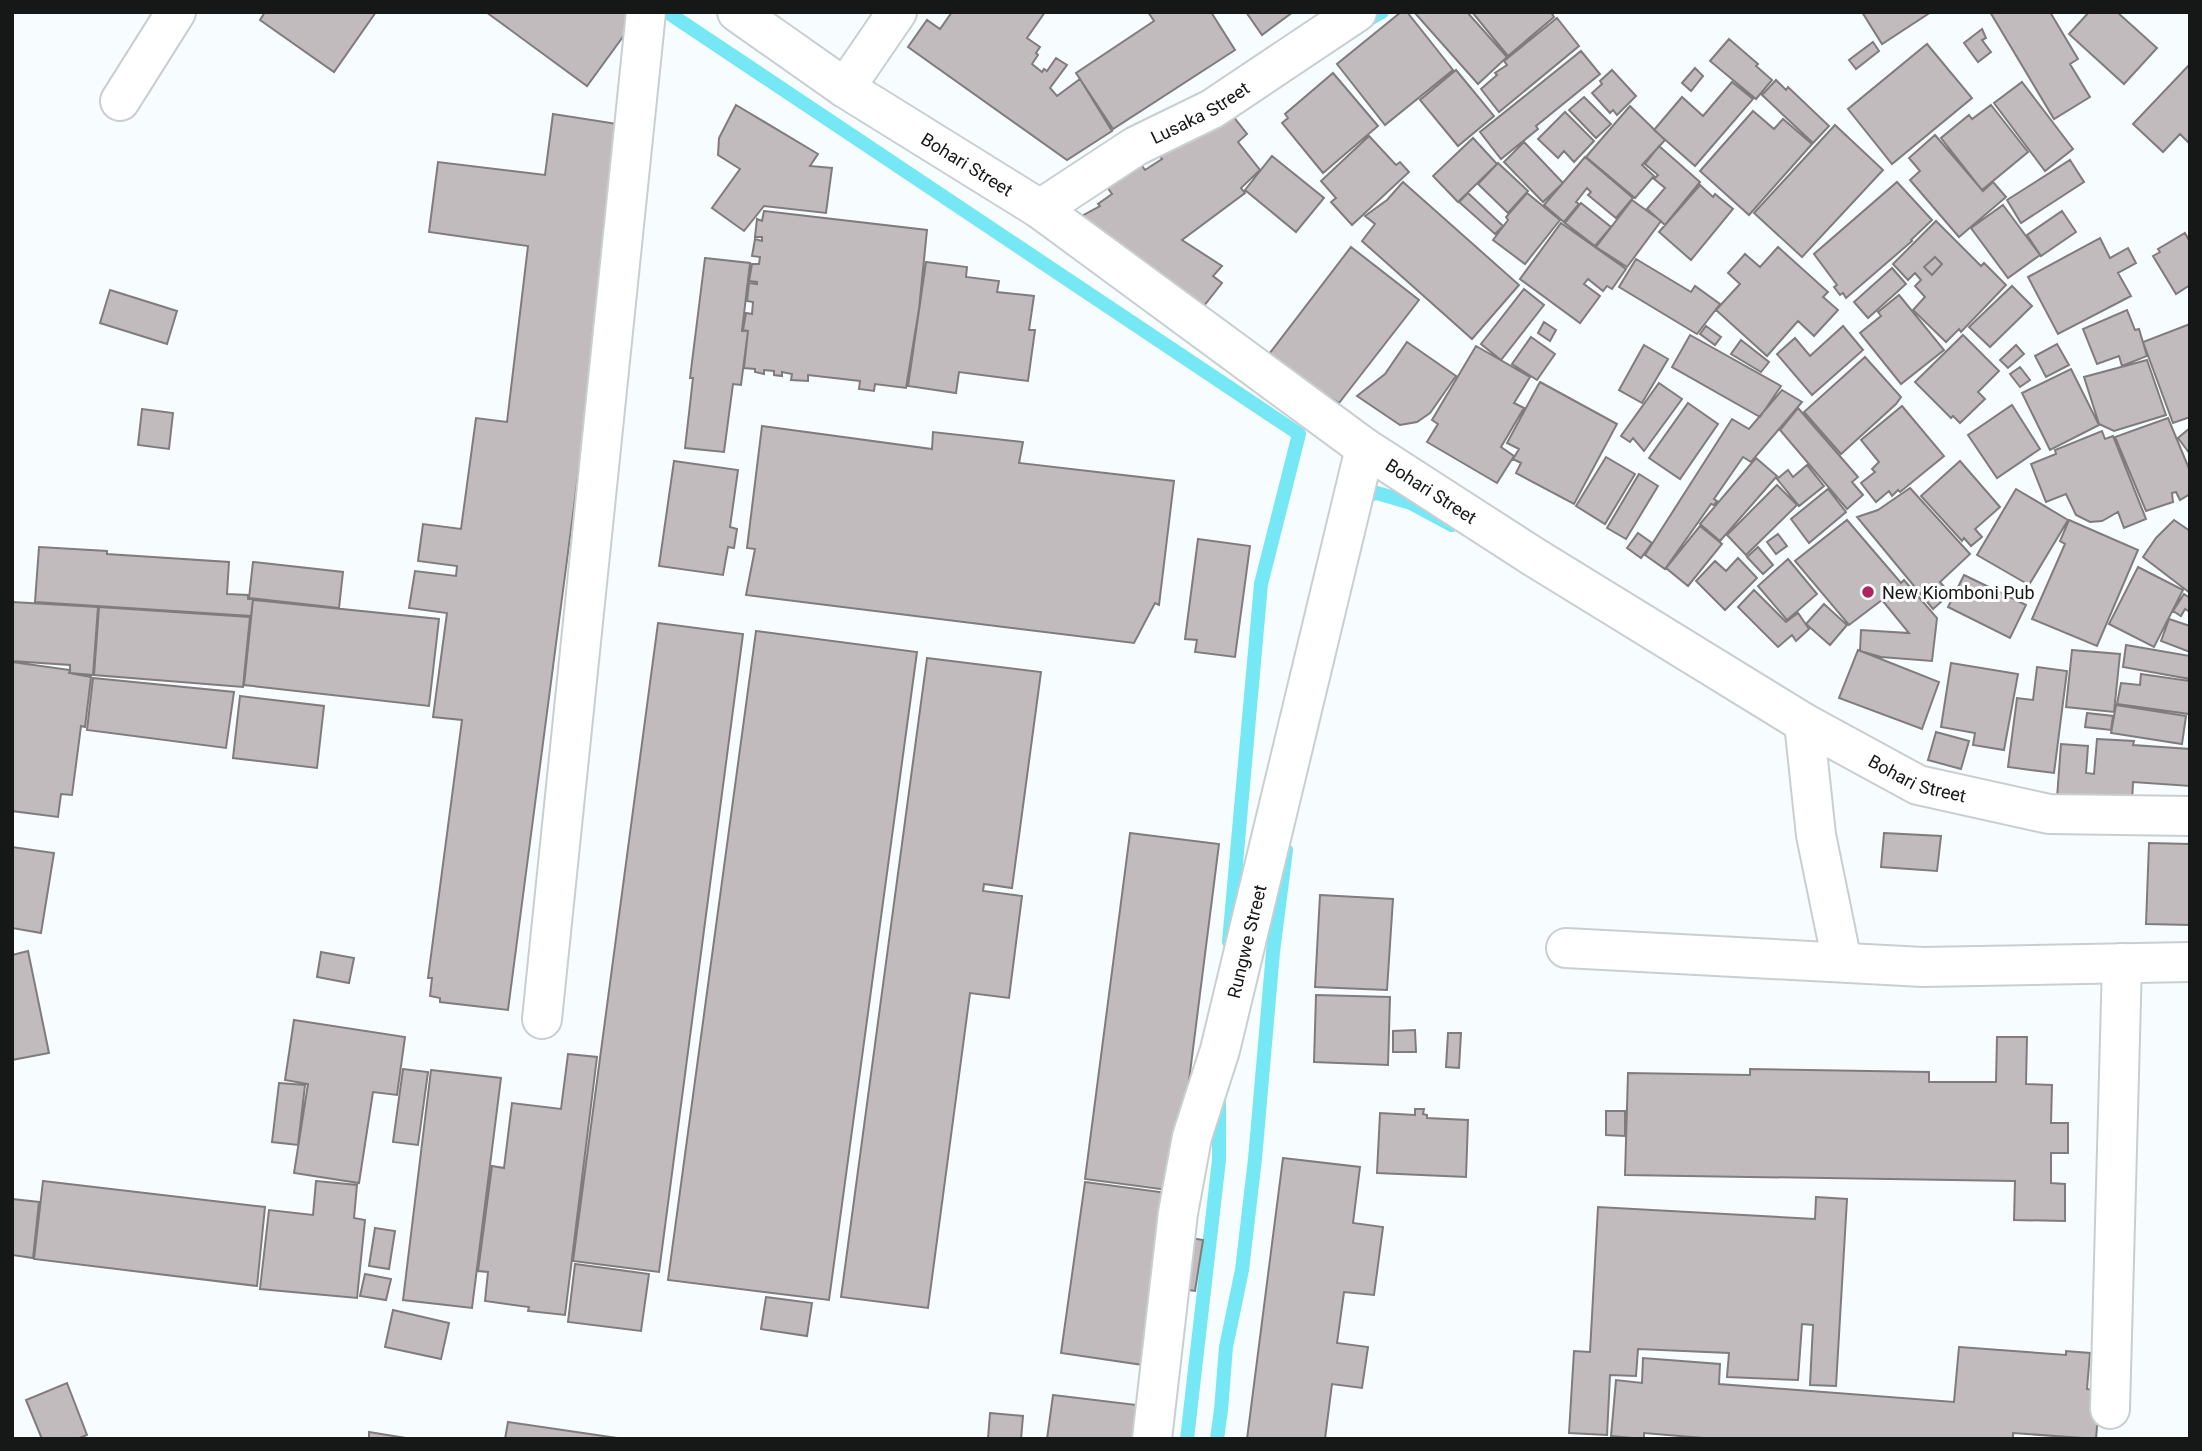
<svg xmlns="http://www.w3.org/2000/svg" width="2202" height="1451" viewBox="0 0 2202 1451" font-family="Roboto,sans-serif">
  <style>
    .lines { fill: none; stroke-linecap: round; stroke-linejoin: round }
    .stream { stroke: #76e7f4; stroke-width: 14 }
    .building { fill: #c1bbbd; stroke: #807b7c; stroke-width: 2; fill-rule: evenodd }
    .minor-casing { stroke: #c9cfd0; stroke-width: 42 }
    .minor { stroke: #fff; stroke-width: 38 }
    .poi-dot { fill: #ad2261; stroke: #fff; stroke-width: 2.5 }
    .labels { text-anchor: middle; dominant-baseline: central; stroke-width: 6; stroke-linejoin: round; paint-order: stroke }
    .street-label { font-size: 18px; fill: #161818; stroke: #fff }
    .poi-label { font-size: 18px; fill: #161818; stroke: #fff; text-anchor: start }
  </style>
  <rect width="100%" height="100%" fill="#f7fdfe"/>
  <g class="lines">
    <path class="stream" d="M667,12L1299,434L1261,584L1229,942
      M1359,25L1382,12
      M1357,498L1377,493L1411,503L1452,525
      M1187,1439L1219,1160V1098
      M1217,1439L1221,1410L1226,1347L1242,1270L1255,1159L1273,952L1286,850"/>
  </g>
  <path class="building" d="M265,12H376L334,72L260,20Z
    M486,12H641L587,86Z
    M952,12H1045L1027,38L1040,47L1036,53L1038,55L1032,64L1042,72L1044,69L1047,71L1056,58L1067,65L1050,88L1057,96L1080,79L1112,131L1067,160L908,47L927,20L940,29Z
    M1148,12H1211L1235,50L1113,129L1076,73L1154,21Z
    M1246,12H1293L1262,35Z
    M1401,12H1407L1453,70L1385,125L1337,64Z
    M1414,12H1467L1507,57L1478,84Z
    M1472,12H1551L1554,17L1508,56Z
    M1862,12H1931L1882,44Z
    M1990,12H2050L2078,59L2070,64L2090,97L2054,119Z
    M2089,12H2117L2157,48L2124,84L2069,34Z
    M1557,18L1579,46L1499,112L1481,89L1497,75L1495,73L1507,65L1504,61Z
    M1982,29L1986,38L1982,40L1991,52L1978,62L1964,43Z
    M1729,39L1758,64L1756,66L1772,80L1756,99L1710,61Z
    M1873,42L1879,51L1856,69L1849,60Z
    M1927,44L1972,98L1892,164L1848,109Z
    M1581,51L1600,74L1536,126L1538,129L1501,159L1480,132Z
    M2190,64V144L2180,134L2163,152L2133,124Z
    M1695,68L1703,76L1691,91L1682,83Z
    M1456,70L1494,116L1458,146L1420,100Z
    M1612,70L1636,96L1617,115L1613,110L1610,113L1592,93L1602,84L1600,81Z
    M1333,73L1378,126L1323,173L1282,123L1288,118L1285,114Z
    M1776,80L1786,90L1788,87L1829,126L1813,143L1762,95Z
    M1732,82L1753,99L1695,166L1654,130L1682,97L1703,116Z
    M2022,82L2073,149L2045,171L1994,103Z
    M1584,97L1611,124L1596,138L1569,110Z
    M736,105L818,154L810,166L832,168L826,213L764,206L744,231L712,208L740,169L718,155L719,138Z
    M1991,105L2028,152L1982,190L1941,138L1969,115L1972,119Z
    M1630,106L1665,140L1642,165L1654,176L1635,198L1586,157Z
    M1229,111L1247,134L1238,142L1260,170L1241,188L1245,193L1182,240L1222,266L1213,276L1222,283L1203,307L1082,216L1100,206L1098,204L1112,194L1107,187L1140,163L1145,170L1162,159L1159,155Z
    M1753,111L1774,129L1783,119L1812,144L1749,215L1700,171Z
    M1565,112L1594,141L1574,162L1564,151L1558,158L1538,139Z
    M553,114L624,125L508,1010L440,1002V998L430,996L432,978H428L462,720L433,717L447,613L409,608L415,571L456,576L457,566L418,561L423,524L461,529L476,418L507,422L528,246L429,232L438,162L545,175Z
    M1835,125L1883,170L1802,257L1754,213Z
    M1935,135L1983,191L1993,182L2006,197L1959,237L1910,180L1920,171L1909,158Z
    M1369,136L1396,165L1400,162L1409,172L1352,225L1331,202L1336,198L1321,181Z
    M1473,138L1497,164L1458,202L1433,176Z
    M1524,142L1563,183L1543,202L1504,162Z
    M1659,146L1700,182L1665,225L1647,209L1665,188L1654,179L1658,175L1645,164Z
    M1272,156L1324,198L1296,232L1245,190Z
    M1585,157L1633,198L1616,218L1588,195L1591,192L1587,188L1576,202L1579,204L1564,222L1544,205Z
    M2070,160L2084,182L2021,223L2007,200Z
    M1498,163L1528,191L1508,213L1478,184Z
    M1403,182L1519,285L1472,339L1362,241L1375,224L1365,216L1387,200Z
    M1897,182L1932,220L1911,240L1912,241L1846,298L1843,293L1840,295L1834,287L1837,285L1814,254Z
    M1700,185L1713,197L1715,194L1733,209L1691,260L1659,232Z
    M1468,193L1503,226L1495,234L1459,202Z
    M1527,193L1560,220L1525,264L1493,240L1508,220L1506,217Z
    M1632,200L1661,221L1627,267L1596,247Z
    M1581,203L1611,227L1595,246L1565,223Z
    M2003,205L2040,255L2008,278L1971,228Z
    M764,211L927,230L919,309L906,388L875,384L874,391L859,389L860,381L808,375V381L791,380L792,374L782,372V376L774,375V371L764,370V374L755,372V369L744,368L748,331L743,330L746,313L752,314L753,302L747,301L749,283L757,284V282L749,281L752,264H759L760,257L752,256L755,239L762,241V237H755L757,219L762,221Z
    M2062,211L2076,232L2041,256L2027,235Z
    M1936,221L1981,266L1984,263L2006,285L1961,332L1959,329L1946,342L1913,310L1925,297L1915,286L1921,280L1915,273L1908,280L1893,264ZM1935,257L1942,264L1932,275L1924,267Z
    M1561,223L1626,269L1612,289L1607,286L1603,291L1588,279L1584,284L1600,296L1580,323L1520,279Z
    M2185,233L2190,242V285L2176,294L2153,256L2160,252L2158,249Z
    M2100,238L2110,258L2128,248L2136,263L2118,273L2131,296L2058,334L2028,277Z
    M1351,247L1419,300L1339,403L1266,358Z
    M1778,247L1828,292L1823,297L1838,310L1814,336L1798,321L1767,356L1716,310L1740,284L1728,273L1745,254L1760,267Z
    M1935,257L1942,264L1932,275L1924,267Z
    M705,258L750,263L742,331H748L741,385L733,384L724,452L685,448L693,378H690Z
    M1636,259L1691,292L1695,286L1720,304L1697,334L1619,287Z
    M926,262L967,267L966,277L999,281L997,292L1034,296L1029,330H1035L1028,381L959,372L956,393L908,386Z
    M1892,268L1906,284L1868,318L1854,302Z
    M2012,286L2032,306L1990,347L1969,327Z
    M1524,289L1544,305L1501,360L1481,344Z
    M110,290L177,311L167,344L100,323Z
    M1899,295L1944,350L1901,384L1860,333L1881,316L1878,312Z
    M2127,310L2135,330L2139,329L2147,356L2122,366L2119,356L2097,364L2083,329Z
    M1544,322L1556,330L1550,341L1538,333Z
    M2190,324V417L2173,423L2143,342Z
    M1706,326L1721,337L1715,345L1700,334Z
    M1843,326L1863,350L1812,395L1777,354L1795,338L1810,356Z
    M1690,335L1781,386L1760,417L1672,367Z
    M1963,335L1999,371L1978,392L1985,399L1960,423L1953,416L1951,418L1915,382Z
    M1531,337L1555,354L1537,380L1512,364Z
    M1741,340L1769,362L1761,372L1731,354Z
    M1407,342L1456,376L1430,413L1417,422L1400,425L1357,396L1385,374Z
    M2057,344L2069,365L2046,377L2035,356Z
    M1644,345L1668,359L1642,403L1619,390Z
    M2016,345L2024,354L2008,368L2000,360Z
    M1476,346L1530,377L1514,403L1524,408L1501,447L1514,456L1497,483L1427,442L1438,424L1432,420Z
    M1865,357L1901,397L1896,404L1841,454L1804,412Z
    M2147,360L2166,415L2114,431L2099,424L2084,377Z
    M2020,367L2030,380L2020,387L2010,374Z
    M2071,369L2099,425L2050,450L2022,393Z
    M1540,382L1617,424L1574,504L1516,473L1521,463L1513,459L1519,449L1507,443Z
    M1659,383L1682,399L1644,451L1633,438L1630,442L1621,436Z
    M1782,390L1802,402L1751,462L1743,457L1714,499L1717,501L1714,505L1711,504L1665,569L1645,555L1732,419L1749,429Z
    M1688,403L1718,424L1680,479L1649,458Z
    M2012,405L2040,449L1997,478L1968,435Z
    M1902,406L1944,456L1900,492L1898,490L1892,496L1889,491L1876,502L1861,483L1875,472L1872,469L1879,462L1861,440Z
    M1798,408L1858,477L1852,482L1863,495L1847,509L1780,430Z
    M142,409L173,413L169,449L138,445Z
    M2168,418L2190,471V494L2180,500L2176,492L2172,493L2173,502L2146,511L2115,437Z
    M762,426L932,449L933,432L1023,442L1019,463L1174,481L1159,605L1155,603L1134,643L746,595L755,549L747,548Z
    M2190,428V454L2178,438Z
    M2102,431L2105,439L2113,436L2146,519L2124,528L2118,512L2102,521L2090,522L2076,515L2066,494L2046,502L2031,464L2056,454L2055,450Z
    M1606,457L1635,474L1605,524L1576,506Z
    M1756,458L1777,476L1720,541L1700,524Z
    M674,461L738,470L730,527L737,529L734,548L728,547L723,575L659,566Z
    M1960,461L2000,507L1975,529L1982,537L1971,546L1964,538L1962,541L1921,496Z
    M1807,465L1824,486L1799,506L1777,479L1788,470L1793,477Z
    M1639,474L1658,486L1626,539L1607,528Z
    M1777,485L1797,505L1746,555L1727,535Z
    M1910,488L1970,554L1940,582L1950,594L1933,609L1857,517L1878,510Z
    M1828,489L1846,512L1809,543L1791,519Z
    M2016,489L2068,520L2029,585L1977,555Z
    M1847,520L1901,583L1904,580L1937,618L1932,661L1881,657L1860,651L1861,630L1909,633L1882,600L1849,625L1795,561Z
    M2069,520L2138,550L2097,646L2032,619L2065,544L2060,541Z
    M2174,520L2190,531V593L2143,557L2156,538Z
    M1700,526L1722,544L1688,586L1666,568Z
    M1638,533L1652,543L1641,558L1627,548Z
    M1778,534L1787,546L1776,554L1767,542Z
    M1198,539L1250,546L1235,657L1195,652L1197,640L1185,639Z
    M39,547L107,551V554L229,562L227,594L248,595V599H253L251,616L35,602Z
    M1758,547L1773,565L1763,574L1747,557Z
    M1738,558L1757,578L1725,610L1696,581L1715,561L1726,571Z
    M1788,559L1817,594L1787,620L1758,586Z
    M253,562L343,572L339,608L249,598Z
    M2138,567L2183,590L2154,647L2109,624Z
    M1964,575L2026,605L2010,638L1948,607Z
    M1754,590L1786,622L1798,613L1809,629L1796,641L1792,635L1778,647L1738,607Z
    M2184,594L2190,598V612L2185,609L2181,616L2173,611Z
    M253,600L439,619L429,706L244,685Z
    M12,602L98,607L93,675L70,673V665L12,661Z
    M1824,604L1847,625L1830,645L1806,624Z
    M99,607L250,617L243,687L94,675Z
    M2169,619L2190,626V652L2161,641Z
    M658,623L743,634L659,1272L573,1261Z
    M756,631L917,652L829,1300L668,1280Z
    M2126,645L2190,656V679L2123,667Z
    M1858,650L1939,682L1922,729L1839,698Z
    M2072,650L2120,654L2114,712L2066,707Z
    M927,658L1041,672L1012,888L984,884L983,891L1022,896L1009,998L970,993L928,1308L841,1297Z
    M12,662L70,670L69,673L91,677L85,727L81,726L72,795L61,794L58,817L12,811Z
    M1951,663L2018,674L2004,750L1973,745L1975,733L1941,727Z
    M2037,667L2067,671L2054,773L2008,767L2017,698L2033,700Z
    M2141,674L2190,681L2189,714L2117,704L2121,683L2140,685Z
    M93,678L234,692L226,748L87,730Z
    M240,696L324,706L317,768L233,758Z
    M2116,705L2186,716L2182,744L2111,733Z
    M2087,713L2113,716L2111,730L2085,727Z
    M1936,732L1969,741L1961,769L1928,760Z
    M2097,739L2134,741L2133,745L2190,749V786L2133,782L2132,803L2057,798L2061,744L2088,746L2086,773L2094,774Z
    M1130,833L1219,844L1175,1191L1085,1179Z
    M1884,833L1941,836L1937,871L1881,867Z
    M2149,843L2190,844V925L2146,924Z
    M12,847L54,853L41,933L12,928Z
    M1320,895L1393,899L1387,990L1315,987Z
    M28,951L49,1053L12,1060V955Z
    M321,952L354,958L349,983L317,977Z
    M1316,995L1390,997L1388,1065L1314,1062Z
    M294,1020L405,1037L397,1095L373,1092L359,1183L294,1173L308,1084L285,1080Z
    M1415,1030L1416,1052H1393V1031Z
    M1448,1033H1461L1459,1068L1446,1067Z
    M1997,1037H2027L2026,1084L2052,1085L2051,1123H2068V1153H2051V1183L2065,1184V1221L2014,1220L2015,1181L1625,1175L1628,1073L1750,1075V1069L1929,1072V1082H1996Z
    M568,1054L597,1057L565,1315L528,1311L529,1307L485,1301L488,1272L478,1271L492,1166L504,1168L512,1103L561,1109Z
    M403,1069L428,1072L418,1145L393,1142Z
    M431,1070L501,1078L472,1308L403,1300Z
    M279,1083L305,1085L298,1145L272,1142Z
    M1415,1109H1424L1423,1114L1427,1115V1118L1468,1120L1466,1177L1377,1173L1380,1113L1415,1115Z
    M1606,1111H1625V1136L1606,1135Z
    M1283,1158L1360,1167L1353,1223L1383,1227L1374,1295L1344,1292L1337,1343L1368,1347L1362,1388L1332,1384L1325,1439H1247Z
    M43,1181L265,1207L257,1286L34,1259Z
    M316,1181L357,1185L354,1218L365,1220L357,1298L260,1289L269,1210L313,1215Z
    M1085,1182L1175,1194L1150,1366L1061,1353Z
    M1816,1197L1847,1199L1836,1386L1810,1385L1813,1325L1802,1324L1798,1380L1727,1377L1729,1353L1638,1349L1636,1376L1610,1375L1607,1435L1569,1433L1574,1351L1590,1352L1598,1207L1815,1219Z
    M12,1199L39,1202L33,1258L12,1255Z
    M375,1228L395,1231L389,1269L369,1266Z
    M1180,1236L1203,1240L1195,1291L1173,1288Z
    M575,1264L649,1274L641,1331L568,1322Z
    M365,1274L391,1279L386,1300L360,1296Z
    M766,1297L812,1303L807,1336L761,1329Z
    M393,1310L449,1323L441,1359L385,1347Z
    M1959,1347L2066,1355V1351L2090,1353L2087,1389L2100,1390L2096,1439L2013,1433V1439H1716L1644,1433V1439L1611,1436L1616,1380L1642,1383L1643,1358L1720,1364L1719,1384L1954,1402Z
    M67,1383L87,1435L77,1439H42L26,1400Z
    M1053,1395L1137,1405L1133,1439H1047Z
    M990,1413L1023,1416L1021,1439H988Z
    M508,1422L624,1439H505Z
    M369,1432L412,1439H369Z"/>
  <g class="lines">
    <defs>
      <g id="minor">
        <path id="s1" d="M737,12L845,88L1040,209L1365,448L1534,557L1804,723L1918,785L2049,814L2190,816"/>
        <path d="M845,88L897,12"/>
        <path d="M120,101L176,12"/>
        <path id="s2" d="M1040,209L1136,146L1212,109L1357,12"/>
        <path d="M1804,723L1816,835L1842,962"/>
        <path d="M1566,948L1923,967L2190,962"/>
        <path d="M542,1019L646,12"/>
        <path d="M2110,1409L2122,963"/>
        <path id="s3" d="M1152,1439L1178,1213L1192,1137L1220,1050L1365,448"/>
      </g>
    </defs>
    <use href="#minor" class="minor-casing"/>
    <use href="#minor" class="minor"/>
  </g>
  <circle class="poi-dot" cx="1868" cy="592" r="7"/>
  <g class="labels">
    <g class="street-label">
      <text stroke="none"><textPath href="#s2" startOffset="187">Lusaka Street</textPath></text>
      <text stroke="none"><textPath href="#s1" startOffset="276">Bohari Street</textPath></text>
      <text stroke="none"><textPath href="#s1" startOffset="844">Bohari Street</textPath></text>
      <text stroke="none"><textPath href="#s1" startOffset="1410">Bohari Street</textPath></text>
      <text stroke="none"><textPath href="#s3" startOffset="508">Rungwe Street</textPath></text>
    </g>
    <g class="poi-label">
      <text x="1882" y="592">New Kiomboni Pub</text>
    </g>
  </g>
  <rect width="2202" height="1451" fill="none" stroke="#161818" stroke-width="28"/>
</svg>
